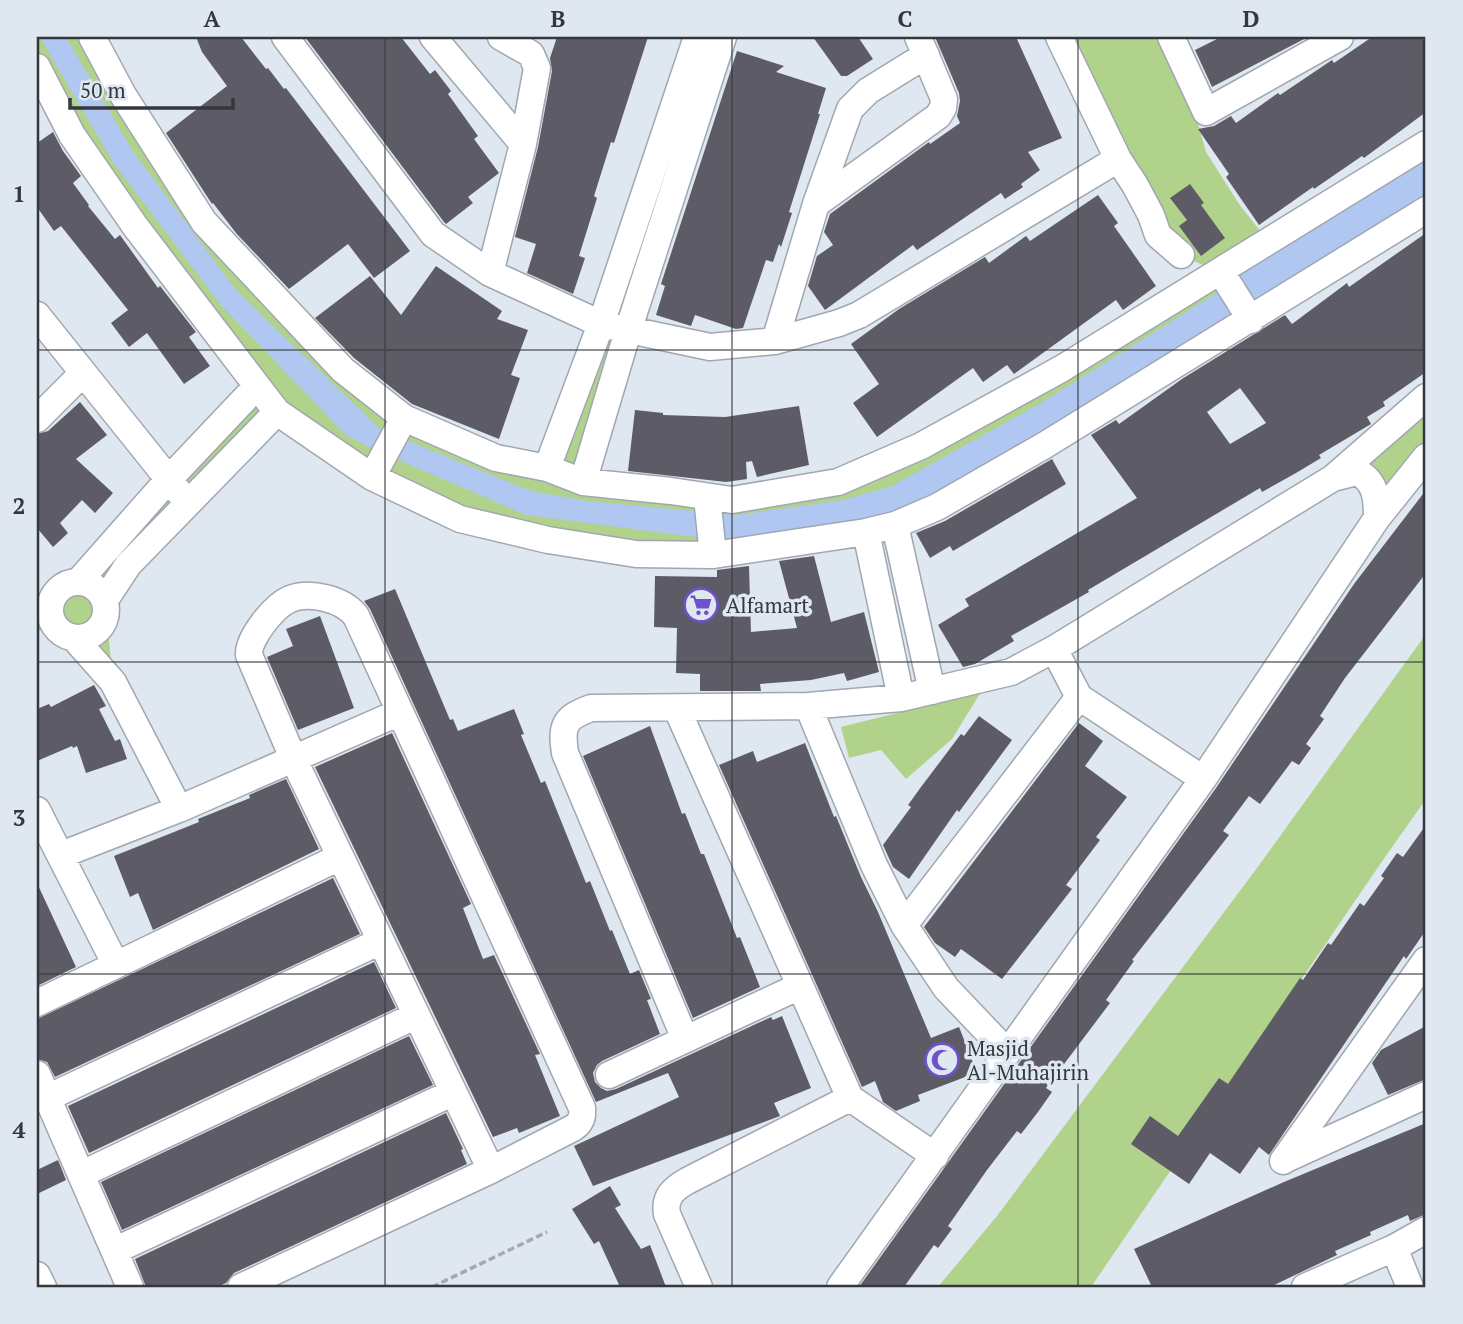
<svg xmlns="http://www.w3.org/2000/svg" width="1463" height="1324" viewBox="0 0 1463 1324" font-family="'PT Serif',serif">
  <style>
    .green { fill: #b0d28b }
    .water { fill: #b0c7f1 }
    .building { fill: #5d5c66; fill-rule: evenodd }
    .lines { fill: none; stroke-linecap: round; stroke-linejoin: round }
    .minor-casing { stroke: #a0a7b1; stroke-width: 29 }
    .path { stroke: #a3a9b1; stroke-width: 3.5; stroke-dasharray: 7 3.5; stroke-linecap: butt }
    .minor { stroke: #fff; stroke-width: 26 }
    .grid { fill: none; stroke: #34373b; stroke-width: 2; stroke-opacity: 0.55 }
    .labels { text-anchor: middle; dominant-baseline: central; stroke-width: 7; stroke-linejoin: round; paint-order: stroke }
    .poi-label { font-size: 21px; fill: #34373b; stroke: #dfe7f1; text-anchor: start }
    .neatline { fill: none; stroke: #34373b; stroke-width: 2.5 }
    .grid-label { font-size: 23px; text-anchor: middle; font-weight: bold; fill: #34373b }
  </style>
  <rect width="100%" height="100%" fill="#dfe7f1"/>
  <path class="green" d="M37,37H92L123,95L204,222L343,370L404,418L496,458L547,468L601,324L697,37H723L628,331L584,482L671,491L732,500L838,482L921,446L981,414L1061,369L1220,273L1181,255L1158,235L1151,215L1135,185L1118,159L1059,37H1171L1206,112L1197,120L1206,152L1239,204L1268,241L1426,144V210L1353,254L1267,310C1253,304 1238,294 1238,276C1238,271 1240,264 1241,259L1221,273L1251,320L937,507L895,525L866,532L713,555L636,554L548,540L459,519L372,477L277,412L128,565L105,600L113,682L74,638L61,633L37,630V604L65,585L78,582L169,479L257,386L135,226L72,135L37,67Z
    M1426,397V457L1377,518L1357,472Z
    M1426,634V799L1383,860L1091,1287H938L997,1216L1257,868Z
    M981,692L952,739L906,779L881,750L849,758L841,727Z"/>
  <path class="water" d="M40,37H66L132,150L236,290L381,430L531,491L587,501L737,515L843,500L892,486L1041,403L1220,291L1283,243L1426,161V203L932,498L884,518L741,539L696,537L526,515L369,447L345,434L220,304L113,162Z"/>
  <path class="building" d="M196,37H241L266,69L268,68L284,89L286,88L410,251L374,278L348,244L289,289L236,233L213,203L212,204L166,133L227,86L202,52Z
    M305,37H401L430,74L435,70L451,91L448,94L478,136L474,139L499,173L468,197L473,203L446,224L444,222Z
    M557,37H648L614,143L611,142L594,196L597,198L579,256L585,258L573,294L527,273L536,244L515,237L538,147L552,71L550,58Z
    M813,37H858L873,59L847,76H841Z
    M935,37H1016L1062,138L1028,152L1040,170L1021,184L1023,187L1005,199L1001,193L917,250L913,245L825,310L808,286L817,256L833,245L824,232L830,214L929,142L930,144L960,123L957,116L960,101L959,93Z
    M1221,37H1308L1212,87L1195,50Z
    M1372,37H1421L1426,44V112L1364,158L1362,156L1314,189L1313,187L1259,225L1226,177L1229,174L1198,129L1214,126L1231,116L1236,123L1278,93L1280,95L1332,60L1334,63Z
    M737,51L784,66L776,72L826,88L818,114H820L789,212L792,213L781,247L779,244L773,262L766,260L743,328L736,329L695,315L691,326L656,315L665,286L661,284Z
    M53,132L63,151L81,176L73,183L89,205L88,206L115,239L120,235L158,288L160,286L196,332L189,337L210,366L184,384L147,333L129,347L111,323L128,310L61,226L54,231L37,207V143Z
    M1190,184L1204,203L1201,205L1225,238L1201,256L1179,226L1187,220L1170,198Z
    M1098,195L1118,223L1114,226L1156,286L1123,310L1116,300L1014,374L1007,365L983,382L973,368L877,437L853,403L879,384L851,344L899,309L985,257L989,263L1026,236L1030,241Z
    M1426,233V372L1383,402L1385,406L1367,417L1371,424L1319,455L1321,458L1296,473L1262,492L1260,488L1088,590L1089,592L1011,636L1014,641L975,664L963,667L938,625L969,606L965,599L1137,498L1091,435L1116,420L1119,424L1182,379L1285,315L1292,324L1347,283L1349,287ZM1240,388L1266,423L1230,444L1207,412Z
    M436,266L502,311L497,319L528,330L511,375L520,378L499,439L412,404L354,358L315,318L370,276L401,315Z
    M80,402L107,435L76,459L113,493L95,513L82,500L60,523L68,533L53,547L37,528V434L48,431Z
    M799,406L809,465L757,477L752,461L746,462L747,479L726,482L628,471L635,410L663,413V415L725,417Z
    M1052,459L1066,484L953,551L950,546L930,558L916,533L945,521Z
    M1426,490V573L1345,678L1320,716L1324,719L1306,744L1311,748L1299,765L1292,761L1260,804L1249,796L1223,831L1229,835L1132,960L1134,961L1106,1000L1110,1003L1046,1088L1052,1092L1038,1112L1021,1134L1017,1131L987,1170L948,1226L952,1229L938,1248L934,1245L904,1287H859L1216,788L1354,584Z
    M814,556L831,622L864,612L879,672L847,681L844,673L811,680L760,684L761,691H700V674L676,673L677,628L654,627L655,576L717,577V570L749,566L751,632L797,628L779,561Z
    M395,589L450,720L453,719L458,731L514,709L524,734L521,735L541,783L545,781L586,883L590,881L610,931L612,930L630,974L639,970L651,999L647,1000L660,1034L602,1061L597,1065L593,1073L595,1082L601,1088L607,1091L616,1089L771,1017L773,1020L782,1016L811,1088L774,1103L780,1116L593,1186L574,1146L679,1097L668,1073L596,1102L370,609L364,601Z
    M320,616L354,708L298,730L267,657L293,646L286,629Z
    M94,685L106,706L99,709L115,741L120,739L127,759L86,773L77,746L73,748L72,746L37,761V709L49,704L51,707Z
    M979,716L1012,740L959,812L957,810L909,879L893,867L883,845L911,807L908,805L921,787L961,734L964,736Z
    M1079,723L1103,741L1085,766L1127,797L1096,837L1100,840L1066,885L1072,889L1002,979L961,949L955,957L935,943L924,927Z
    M650,726L682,814L685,813L701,854H704L737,938L740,937L760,987L693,1018L583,756Z
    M392,733L471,904L463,908L483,959L494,955L540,1054L535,1055L560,1116L519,1133L517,1128L493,1137L315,767Z
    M805,743L834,817L836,816L861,877L878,912L931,1038L959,1027L976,1070L973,1074L918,1095L920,1101L896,1111L883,1102L875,1081L862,1087L719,765L753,751L757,762Z
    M286,779L319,849L153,930L138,893L130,897L114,856L199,822L198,819L250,798L249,795Z
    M1426,825V930L1406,959L1404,956L1269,1155L1259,1147L1240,1174L1210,1153L1189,1184L1131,1144L1150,1116L1178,1136L1219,1078L1228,1084L1300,978L1303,980L1328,943L1331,945L1360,903L1364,906L1384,878L1381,876L1397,853L1403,857Z
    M333,878L360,934L55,1077L47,1062L37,1059V1019Z
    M37,883L76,967L37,986Z
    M374,962L396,1008L89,1153L68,1106Z
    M1426,1026V1079L1388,1095L1372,1063L1381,1050Z
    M409,1036L433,1085L122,1230L101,1182Z
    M446,1113L463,1149L461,1150L467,1164L234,1273L226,1283L217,1287H146L135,1259Z
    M1426,1123V1214L1410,1221L1408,1215L1370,1232L1371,1235L1335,1251L1337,1255L1270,1287H1152L1134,1249L1284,1182Z
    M58,1160L66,1180L37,1194V1170Z
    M610,1186L621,1205L615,1208L641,1249L650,1245L666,1287H620L599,1241L594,1244L572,1209Z"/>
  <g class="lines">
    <defs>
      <path id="minor" d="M92,37L123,95L204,222L343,370L404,418L496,458L547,468L583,482L671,491L732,500L838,482L921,446L1061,369L1426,144
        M285,37L433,234L490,273L601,324L710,347L775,341L839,323L859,315L1118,159
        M433,37L523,144
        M1059,37L1118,159L1135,185L1151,215L1158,235L1181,255
        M1171,37L1206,112L1340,37
        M37,67L72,135L135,226L277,412L372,477L460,519L548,540L636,554L713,555L866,532L895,525L937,507L1045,445L1426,210
        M816,204L938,116L943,108L944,99L918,37
        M1221,272L1251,320
        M490,273L523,144L537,68L531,54L501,37
        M37,315L178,491
        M775,341L816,204L850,109L868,91L926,55
        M37,419L83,373
        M547,468L601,324L697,37
        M372,477L404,418
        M1333,478L1357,472C1376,481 1377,499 1377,518
        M583,482L628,331L723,37
        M707,497L713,555
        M895,525L932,691
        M866,532L901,698
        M78,582L169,479L257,386
        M50 610a28 28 0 1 1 56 0a28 28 0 1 1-56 0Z
        M105,600L128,565L277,412
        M74,638L113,682L179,809
        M1054,649L1079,697L1203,779
        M808,706L874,865L904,925L946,988L1007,1052
        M677,709L850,1098L935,1156
        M37,810L116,965
        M61,855L179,809L400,712
        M904,925L1079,697
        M37,1003L340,857
        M685,1039L565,753C561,725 564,718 591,708L808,706L901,698L1011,672L1054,649L1333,478L1426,397
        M37,1074L130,1287
        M609,1075L800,986
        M47,1098L381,941
        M1284,1160L1426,1095
        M1283,1161L1426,960
        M82,1174L415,1016
        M1394,1248L1410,1287
        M116,1250L452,1093
        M37,1275L43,1287
        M241,1287L491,1170L573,1128C581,1123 583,1117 582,1108L356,616C343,599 310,591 290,599C274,606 248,638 249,655L293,758L491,1170
        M699,1287L667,1214C664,1197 673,1189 687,1181L850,1098
        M840,1287L1203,779L1377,518L1426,457
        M1305,1287L1394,1248L1426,1230"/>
    </defs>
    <use href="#minor" class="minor-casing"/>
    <path class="path" d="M432,1287L547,1232"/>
    <use href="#minor" class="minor"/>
  </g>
  <path class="grid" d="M385,37V1287M732,37V1287M1078,37V1287M37,350H1426M37,662H1426M37,974H1426"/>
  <defs>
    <symbol id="supermarket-ring" viewBox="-11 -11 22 22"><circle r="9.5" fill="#dfe7f1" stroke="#6e52cc" stroke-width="1.5"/><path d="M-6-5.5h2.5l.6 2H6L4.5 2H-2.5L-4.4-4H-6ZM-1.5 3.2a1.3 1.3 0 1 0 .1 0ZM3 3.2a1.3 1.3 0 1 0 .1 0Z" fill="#6e52cc"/></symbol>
    <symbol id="mosque-ring" viewBox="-11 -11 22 22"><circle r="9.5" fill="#dfe7f1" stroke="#6e52cc" stroke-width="1.5"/><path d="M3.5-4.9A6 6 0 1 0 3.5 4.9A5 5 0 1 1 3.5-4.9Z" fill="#6e52cc"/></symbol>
  </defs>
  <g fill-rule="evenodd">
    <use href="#supermarket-ring" x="682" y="586" width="38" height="38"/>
    <use href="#mosque-ring" x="923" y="1041" width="38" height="38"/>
  </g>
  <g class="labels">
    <g class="poi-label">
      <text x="726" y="605">Alfamart</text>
      <text x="967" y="1048">Masjid<tspan x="967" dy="24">Al-Muhajirin</tspan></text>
    </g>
  </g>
  <rect width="1463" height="1324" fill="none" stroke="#dfe7f1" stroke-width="77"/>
  <path d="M70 98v10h163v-10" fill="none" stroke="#34373b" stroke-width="3.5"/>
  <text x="80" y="98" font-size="21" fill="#34373b" stroke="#dfe7f1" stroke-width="5" paint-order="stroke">50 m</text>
  <rect x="38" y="38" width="1386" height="1248" class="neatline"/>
  <g class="grid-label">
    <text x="212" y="27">A</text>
    <text x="558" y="27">B</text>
    <text x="905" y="27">C</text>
    <text x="1251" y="27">D</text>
    <text x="19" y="202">1</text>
    <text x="19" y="514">2</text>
    <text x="19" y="826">3</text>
    <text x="19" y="1138">4</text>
  </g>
</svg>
